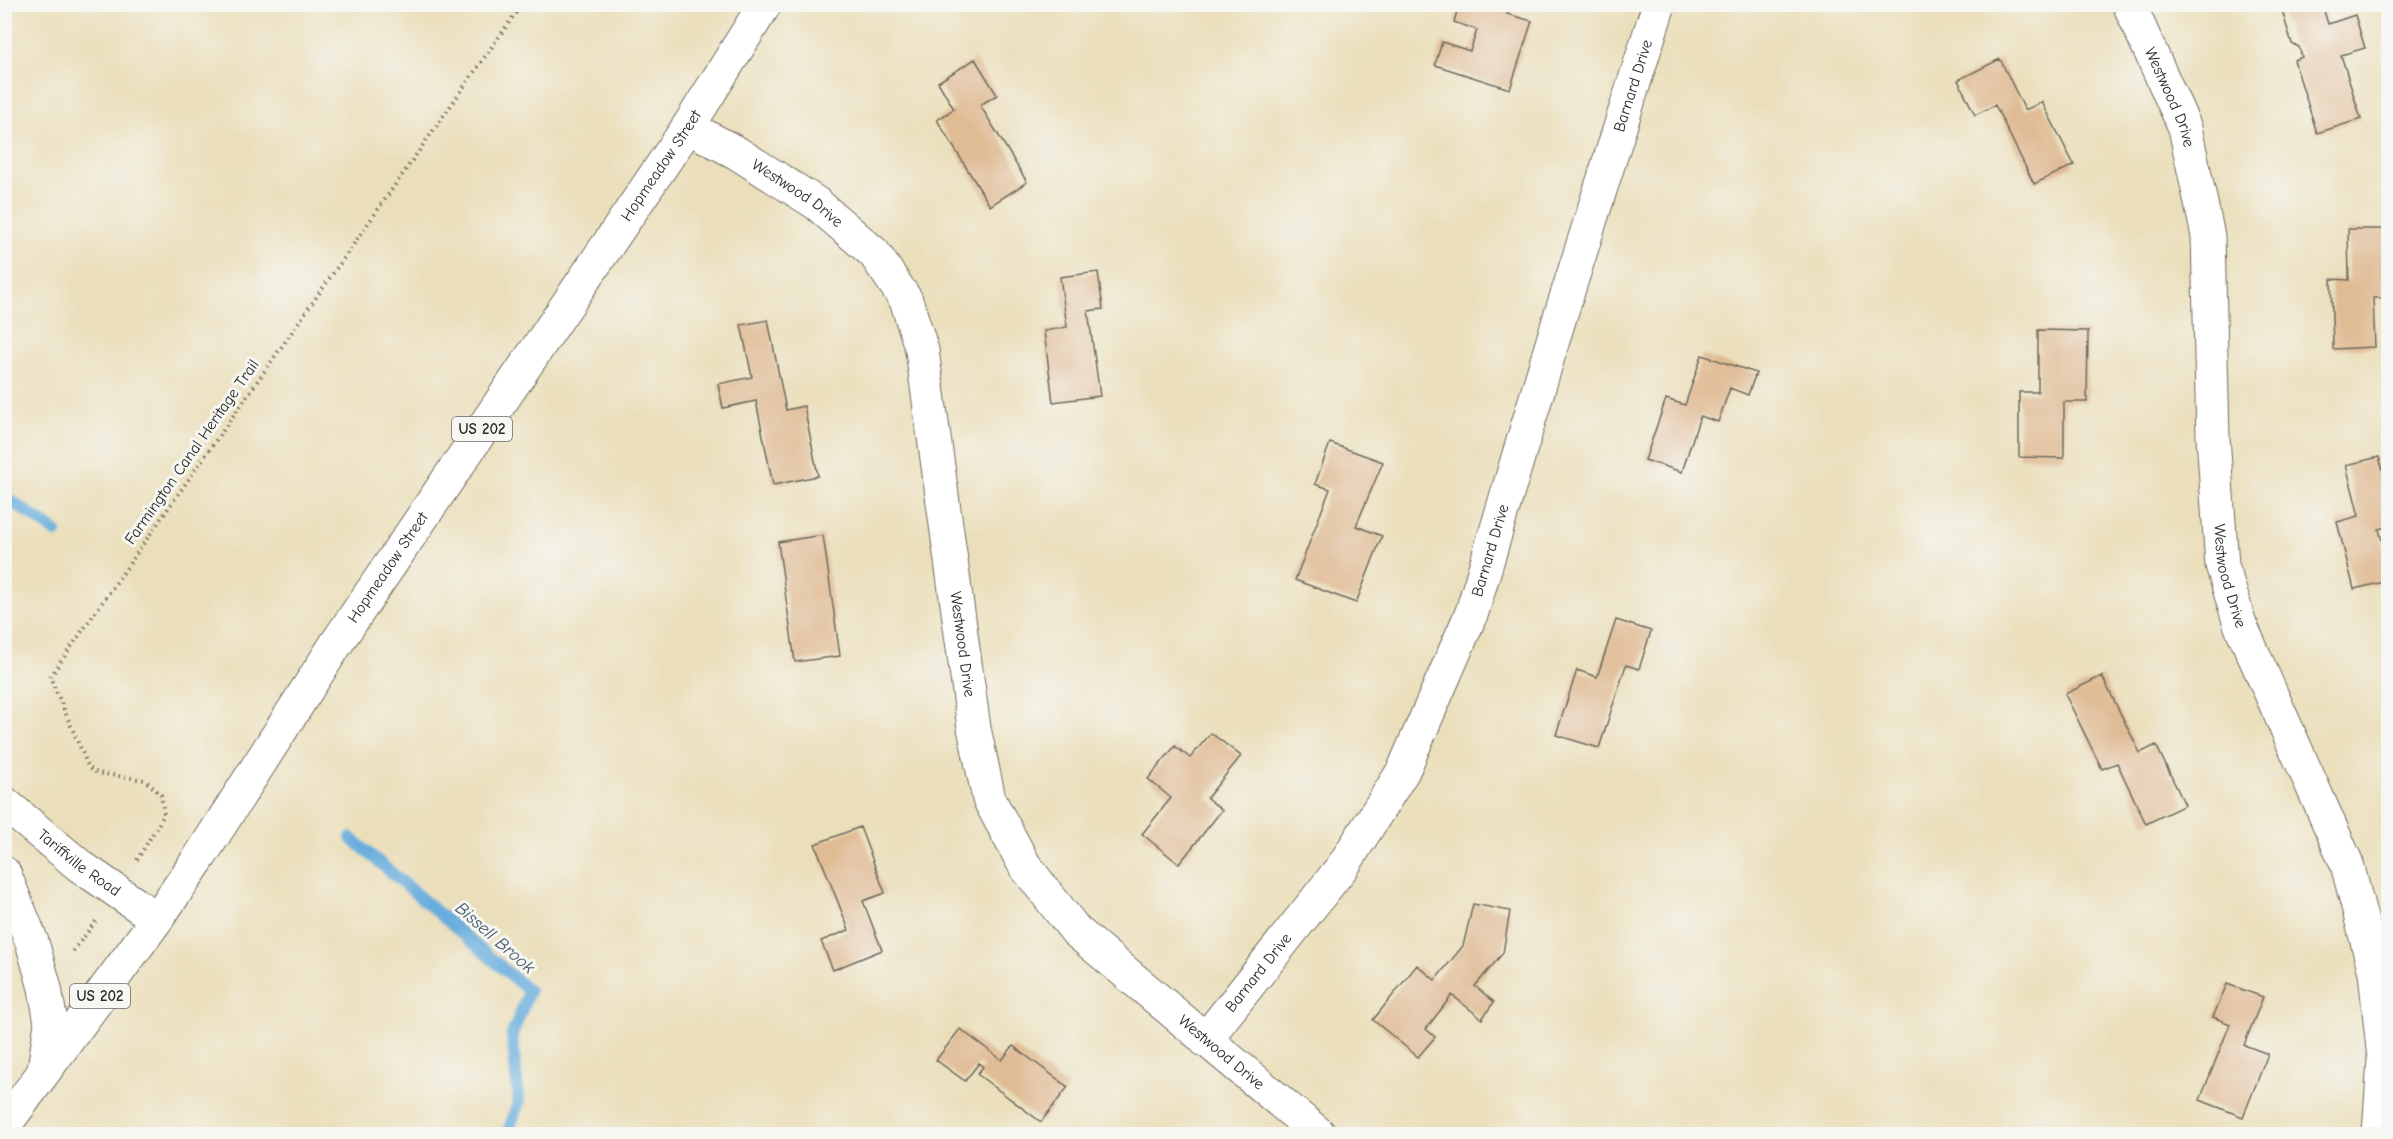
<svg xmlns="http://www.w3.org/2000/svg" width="2393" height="1139" viewBox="0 0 2393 1139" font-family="'Comic Neue',sans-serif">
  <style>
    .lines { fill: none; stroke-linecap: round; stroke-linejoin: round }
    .stream { stroke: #67addd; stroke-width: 12 }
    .building { fill: #e0bc95 }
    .minor-casing { stroke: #6e6a5d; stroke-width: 35 }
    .secondary-casing { stroke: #6e6a5d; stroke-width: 35 }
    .trunk-casing { stroke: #6e6a5d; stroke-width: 35 }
    .path { stroke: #6e6a5d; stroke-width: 4; stroke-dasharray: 1.5 4.5; stroke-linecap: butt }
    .minor { stroke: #fff; stroke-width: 33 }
    .secondary { stroke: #fff; stroke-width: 33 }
    .trunk { stroke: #fff; stroke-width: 33 }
    .labels { text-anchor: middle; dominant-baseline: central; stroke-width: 6; stroke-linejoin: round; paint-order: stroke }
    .shield { fill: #f6f6f2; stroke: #686867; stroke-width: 1.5 }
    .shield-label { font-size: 15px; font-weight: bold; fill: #2b2b2b }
    .street-label { font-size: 16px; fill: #2b2b2b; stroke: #f6f6f2 }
    .water-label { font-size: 18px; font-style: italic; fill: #405869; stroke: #f6f6f2 }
  </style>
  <rect width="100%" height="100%" fill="#f6f6f2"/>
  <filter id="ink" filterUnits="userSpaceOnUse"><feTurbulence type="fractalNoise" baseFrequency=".0167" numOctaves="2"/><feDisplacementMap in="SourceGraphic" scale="12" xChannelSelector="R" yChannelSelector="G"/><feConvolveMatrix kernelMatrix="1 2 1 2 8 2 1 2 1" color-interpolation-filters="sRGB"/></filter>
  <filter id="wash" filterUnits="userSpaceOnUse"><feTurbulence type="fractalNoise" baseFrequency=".008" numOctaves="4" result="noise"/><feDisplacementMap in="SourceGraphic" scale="24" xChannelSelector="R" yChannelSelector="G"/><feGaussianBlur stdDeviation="1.35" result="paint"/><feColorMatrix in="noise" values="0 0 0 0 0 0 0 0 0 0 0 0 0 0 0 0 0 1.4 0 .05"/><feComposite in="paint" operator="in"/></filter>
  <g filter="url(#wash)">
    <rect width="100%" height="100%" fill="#ebdfbb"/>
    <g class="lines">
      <path class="stream" d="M4,496L56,532
        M351,838L529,991L512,1035L519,1102L507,1134"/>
    </g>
    <g id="blocks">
      <path class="building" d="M1459,4H1510L1507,14L1532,21L1510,89L1435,65L1442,42L1470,51L1477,30L1454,22Z
        M2280,4H2322L2328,24L2355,15L2365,48L2341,55L2361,119L2317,133L2294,60L2302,57L2299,47L2292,44Z
        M975,59L997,95L980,105L1027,182L990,206L937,120L954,109L938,82Z
        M2000,59L2025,110L2042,102L2074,165L2034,184L1995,105L1975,115L1958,80Z
        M2348,229H2388V298H2373L2375,347L2333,349L2331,279L2349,280Z
        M1098,272L1103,309L1088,311L1100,396L1053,402L1044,331L1067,327L1060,277Z
        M768,320L786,410L804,406L818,476L773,485L756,401L723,408L718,384L752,377L741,325Z
        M2038,330L2088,331L2087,402H2064V458L2019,457V392H2038Z
        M1702,355L1756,373L1748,395L1730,388L1718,422L1700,416L1682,472L1645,460L1666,399L1685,405Z
        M1330,443L1383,462L1356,526L1382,536L1356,603L1295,580L1330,489L1315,484Z
        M2379,457L2388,488V527L2379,529L2388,566V581L2354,589L2337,522L2359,516L2346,465Z
        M823,535L840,656L795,662L778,542Z
        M1616,620L1651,631L1639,669L1626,665L1599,748L1556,735L1577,670L1597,677Z
        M2102,676L2140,753L2156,745L2185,805L2146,824L2117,763L2102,769L2065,694Z
        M1211,733L1241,756L1207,798L1222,810L1179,864L1142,834L1171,798L1148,779L1175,746L1190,758Z
        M860,827L885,893L863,901L882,950L833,970L821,941L849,930L815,844Z
        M1473,904L1510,911L1503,953L1475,986L1494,1002L1482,1019L1452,995L1426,1029L1435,1037L1418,1057L1373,1020L1417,965L1435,980L1463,946Z
        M2227,984L2263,997L2244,1045L2268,1054L2243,1117L2200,1100L2230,1024L2213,1017Z
        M960,1029L1002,1060L1013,1046L1068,1087L1041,1122L977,1074L983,1067L979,1063L965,1081L936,1060Z"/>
    </g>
  </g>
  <g filter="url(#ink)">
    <use href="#blocks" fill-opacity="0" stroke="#6e6a5d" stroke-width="1.5"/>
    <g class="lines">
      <defs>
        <g id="minor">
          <path id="s1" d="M2129,4L2185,128L2208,236L2213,437L2222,565L2240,624L2347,864L2375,972L2384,1059L2379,1134"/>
          <path id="s2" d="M688,127L737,153L816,203L874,253L906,300L922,350L974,728L989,799L1025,866L1076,931L1319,1134"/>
          <path id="s3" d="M1205,1040L1343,866L1403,771L1472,612L1559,320L1659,4"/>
        </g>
        <g id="secondary">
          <path id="s4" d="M4,803L80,866L157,919"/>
        </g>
        <g id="trunk">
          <path d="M4,873L32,942L45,988L51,1023L44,1069"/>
          <path id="s5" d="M4,1126L157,919L201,855L338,641L688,127L765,4"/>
        </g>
      </defs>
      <use href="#minor" class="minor-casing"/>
      <use href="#secondary" class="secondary-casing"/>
      <use href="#trunk" class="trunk-casing"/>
      <path class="path" d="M137,860L164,815L161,795L145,780L97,773L89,768L50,677L522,4
        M73,951L96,921
        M4,1027L13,1019"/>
      <use href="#minor" class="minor"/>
      <use href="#secondary" class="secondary"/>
      <use href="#trunk" class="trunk"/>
    </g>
  </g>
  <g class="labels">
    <g class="shield">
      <rect x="452" y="417" width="60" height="24" rx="4.5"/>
      <rect x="70" y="984" width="60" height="24" rx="4.5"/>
    </g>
    <g class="shield-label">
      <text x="482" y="429">US 202</text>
      <text x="100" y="996">US 202</text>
    </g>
    <g class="street-label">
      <text stroke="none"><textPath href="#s3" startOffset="1058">Barnard Drive</textPath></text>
      <text stroke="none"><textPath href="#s1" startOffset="102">Westwood Drive</textPath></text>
      <text stroke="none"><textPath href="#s5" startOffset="1164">Hopmeadow Street</textPath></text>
      <text stroke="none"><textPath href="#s2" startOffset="128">Westwood Drive</textPath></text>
      <text transform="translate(192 452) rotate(-55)">Farmington Canal Heritage Trail</text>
      <text stroke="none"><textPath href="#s3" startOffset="572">Barnard Drive</textPath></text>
      <text stroke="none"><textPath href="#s5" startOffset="678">Hopmeadow Street</textPath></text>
      <text stroke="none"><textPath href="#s1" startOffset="588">Westwood Drive</textPath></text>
      <text stroke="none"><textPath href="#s2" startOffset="632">Westwood Drive</textPath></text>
      <text stroke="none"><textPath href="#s4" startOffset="96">Tariffville Road</textPath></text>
      <text stroke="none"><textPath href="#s3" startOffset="86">Barnard Drive</textPath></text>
      <text stroke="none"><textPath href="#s2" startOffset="1137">Westwood Drive</textPath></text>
    </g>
    <g class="water-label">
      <text transform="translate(495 938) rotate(41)">Bissell Brook</text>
    </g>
  </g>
  <rect width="2393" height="1139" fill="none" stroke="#f6f6f2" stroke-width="24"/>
</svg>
